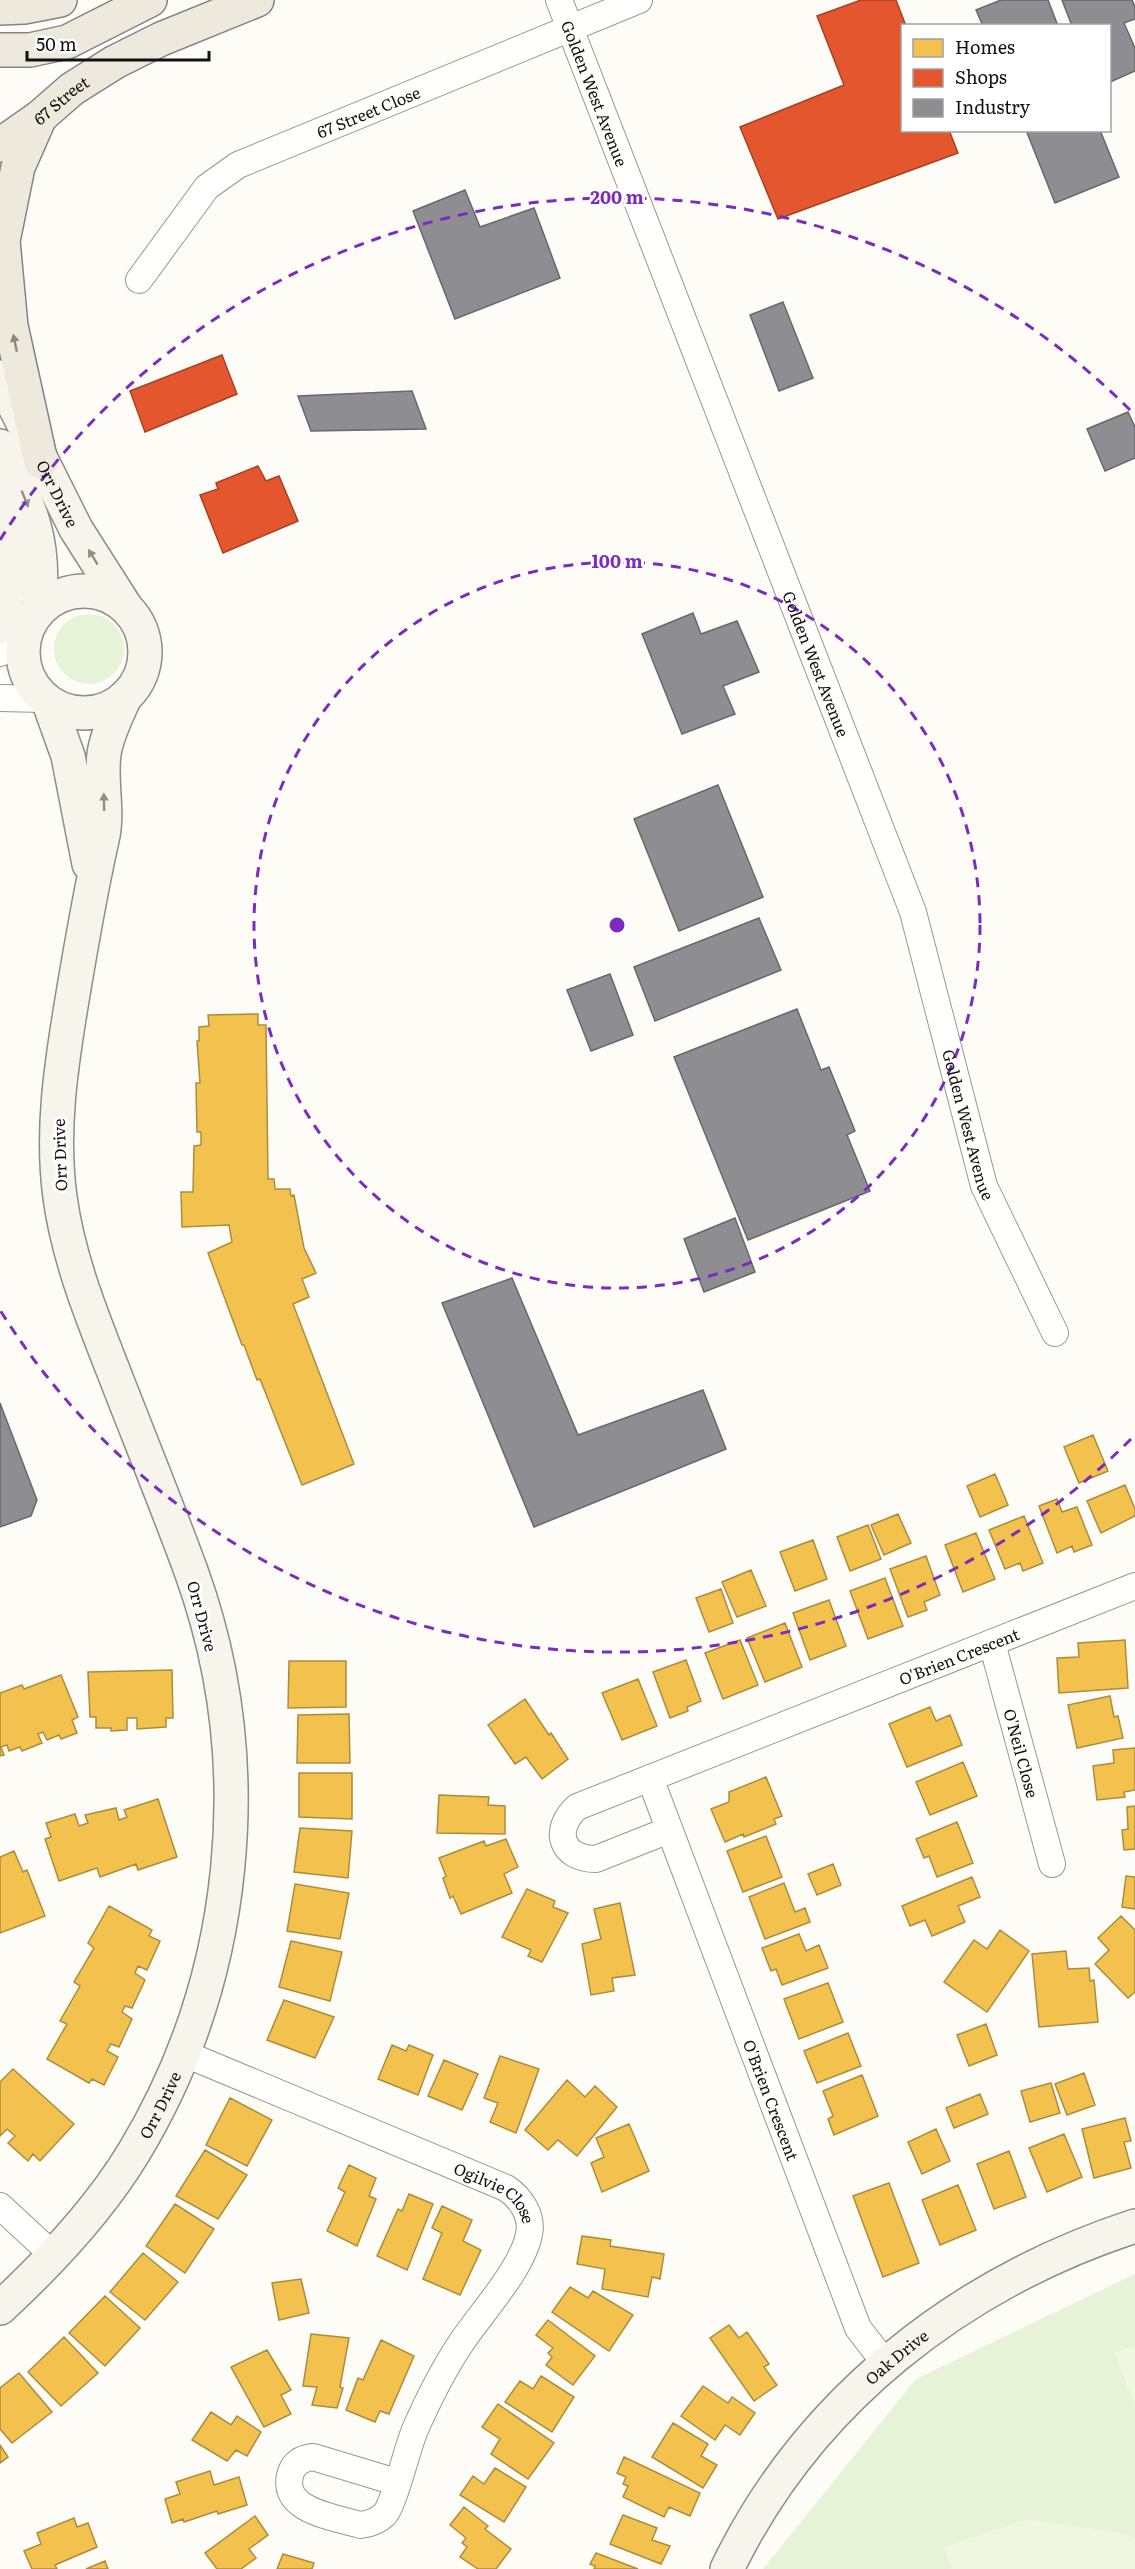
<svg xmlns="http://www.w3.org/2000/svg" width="1135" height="2569" viewBox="0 0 1135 2569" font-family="Literata,serif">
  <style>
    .green { fill: #e7f3d7 }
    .pitch { fill: #f0f6e1 }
    .homes { fill: #f2c14e; stroke: #ae8c3c; stroke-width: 1.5 }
    .shops { fill: #e4572e; stroke: #a54225; stroke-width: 1.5 }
    .industry { fill: #8d8d92; stroke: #68686b; stroke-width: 1.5 }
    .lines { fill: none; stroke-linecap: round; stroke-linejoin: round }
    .street-casing { stroke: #979795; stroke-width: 28 }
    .secondary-casing { stroke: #8e8d8b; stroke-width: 36 }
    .primary-casing { stroke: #858482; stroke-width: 36 }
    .street { stroke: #fffffe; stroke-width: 26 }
    .secondary { stroke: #f6f4eb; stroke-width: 33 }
    .primary { stroke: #ede9dc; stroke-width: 33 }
    .oneway { fill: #8a8881 }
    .oneway2 { fill: #8f8e89 }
    .ring { fill: none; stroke: #7b2cbf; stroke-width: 3; stroke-dasharray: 10 8 }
    .labels { text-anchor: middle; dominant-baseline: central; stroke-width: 6; stroke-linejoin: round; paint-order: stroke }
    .street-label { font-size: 16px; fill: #111; stroke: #fff }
    .centre { fill: #7b2cbf; stroke: #fff; stroke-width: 3 }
    .ring-label { font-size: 18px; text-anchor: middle; font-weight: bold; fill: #7b2cbf; stroke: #fff; stroke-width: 6; stroke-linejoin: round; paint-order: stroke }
  </style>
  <rect width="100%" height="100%" fill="#fdfcf7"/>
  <path class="green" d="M54 649a35 35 0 1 1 70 0a35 35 0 1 1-70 0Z
    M1135,2274V2569H763L916,2379Z"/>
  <path class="pitch" d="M1135,2345V2407L1115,2353Z
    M1027,2519L1127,2534L1135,2539V2569H952L944,2547Z"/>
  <path class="homes" d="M258,1014V1025H266L268,1179H274L275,1189H290L291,1196L294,1195L304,1248L316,1273L302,1279L309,1297L293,1304L354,1464L302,1485L260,1379L257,1380L244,1345H242L208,1253L232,1242L229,1225L182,1227L181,1192H193L194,1146L201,1145V1132H197L196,1083H200L197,1041H199V1027L209,1026L208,1015Z
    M1093,1435L1108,1471L1079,1483L1064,1447Z
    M995,1474L1008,1505L980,1517L967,1486Z
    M1125,1485L1135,1509V1516L1101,1533L1087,1501Z
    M1057,1499L1062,1512L1077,1507L1092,1545L1074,1552L1072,1546L1057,1553L1039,1506Z
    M898,1514L911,1543L884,1555L871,1525Z
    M1024,1516L1043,1563L1023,1571L1020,1563L1005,1569L989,1530Z
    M868,1525L881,1559L850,1571L837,1537Z
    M976,1533L995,1579L963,1592L945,1545Z
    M813,1540L827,1579L795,1591L780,1552Z
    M926,1556L940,1595L924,1602L927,1610L908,1617L890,1569Z
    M751,1570L766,1606L737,1617L722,1582Z
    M885,1578L903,1626L868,1639L850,1591Z
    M721,1589L733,1623L709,1632L696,1598Z
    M829,1600L846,1646L810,1660L793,1613Z
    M785,1623L802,1667L765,1682L747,1638Z
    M740,1640L758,1685L723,1699L705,1653Z
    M1125,1640L1128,1688L1059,1693L1057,1658L1079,1657L1078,1643Z
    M686,1660L701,1701L687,1707L688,1711L670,1718L653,1672Z
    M289,1661H346V1707L288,1708Z
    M172,1670L173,1718H166V1727L137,1729V1718H127V1730L111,1731V1728H96V1717H90L88,1672Z
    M61,1675L78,1717L72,1720L77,1733L61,1739L59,1735L47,1740L43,1732L38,1734L42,1743L22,1751L20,1747L9,1751L7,1745L1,1747L4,1755L0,1756V1693L22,1685L24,1689Z
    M638,1679L657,1726L622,1740L602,1693Z
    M1110,1696L1114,1717L1118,1716L1123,1738L1077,1748L1068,1705Z
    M525,1699L549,1735L551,1733L568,1759L542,1779L526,1757L515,1764L488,1725Z
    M930,1707L936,1721L950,1715L962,1745L907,1767L889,1724Z
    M349,1714L350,1763H297L298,1715Z
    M1135,1748V1790L1124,1792L1125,1797L1097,1800L1093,1766L1114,1763L1113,1750Z
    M963,1762L977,1796L930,1815L916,1782Z
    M299,1773H352V1819L299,1817Z
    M766,1777L782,1816L774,1819L776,1824L744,1837L743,1834L725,1842L711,1809L729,1802V1792Z
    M439,1795L489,1797L488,1805L505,1806V1834L437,1833Z
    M158,1799L177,1857L138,1870L136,1864L100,1877L97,1868L59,1881L45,1839L51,1837L46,1823L75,1814L79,1826L88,1823L85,1815L116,1808L119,1820L127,1817L124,1810Z
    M1135,1806V1849L1124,1850L1122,1830L1128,1829L1127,1807Z
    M957,1822L973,1863L937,1877L929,1856L924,1858L916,1839Z
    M300,1828L352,1831L348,1878L294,1872Z
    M766,1836L782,1877L743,1892L727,1851Z
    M506,1839L518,1867L504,1874L512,1893L461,1914L453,1896L450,1898L443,1878L446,1876L439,1858L484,1841L486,1846Z
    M14,1851L23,1872L27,1870L45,1916L0,1933V1857Z
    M833,1864L841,1885L817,1895L808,1874Z
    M1126,1876L1135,1877V1909L1122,1907Z
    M972,1877L980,1897L958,1906L965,1922L932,1936L925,1920L910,1926L902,1906Z
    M784,1883L795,1912L805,1908L810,1922L765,1939L749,1897Z
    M295,1884L349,1893L340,1939L287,1931Z
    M527,1889L555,1901L553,1907L568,1913L542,1962L528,1956L531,1950L502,1937Z
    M620,1903L635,1975L612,1978L614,1991L591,1995L582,1944L601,1939L594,1909Z
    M109,1906L152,1930L149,1936L160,1941L147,1970L138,1966L135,1973L145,1980L132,2008L125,2006L122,2012L132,2019L119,2047L111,2044L107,2051L118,2057L104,2085L92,2079L89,2083L47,2059L67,2024L60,2021L80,1986L74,1982L94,1948L88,1943Z
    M1121,1916L1135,1930V1992L1128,1998L1095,1964L1109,1950L1098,1938Z
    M1000,1930L1029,1951L987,2012L944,1982L974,1940L987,1949Z
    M799,1934L806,1951L819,1945L828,1968L782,1985L776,1969L771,1971L762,1948Z
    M291,1941L342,1952L330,2001L279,1987Z
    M1066,1951L1068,1969L1089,1968L1090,1981L1094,1980L1098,2022L1039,2027L1032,1954Z
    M828,1983L843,2022L799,2039L784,1999Z
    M284,2000L334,2017L315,2058L267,2040Z
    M986,2024L997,2055L969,2066L957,2035Z
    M848,2033L861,2066L817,2083L804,2051Z
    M392,2045L406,2051L409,2045L433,2055L418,2095L378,2079Z
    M500,2056L539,2069L516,2133L490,2122L498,2103L484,2098Z
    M444,2060L478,2074L462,2110L428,2096Z
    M13,2069L74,2124L40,2161L33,2154L28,2161L8,2143L15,2136L7,2129L0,2136V2082Z
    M1084,2073L1095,2105L1067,2115L1055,2084Z
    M862,2075L878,2116L834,2135L828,2119L833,2116L823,2091Z
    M567,2080L585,2097L595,2086L617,2107L577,2156L558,2140L548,2150L525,2130Z
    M1051,2083L1060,2113L1030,2122L1021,2091Z
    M980,2094L988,2114L954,2128L946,2108Z
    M230,2098L272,2120L247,2166L206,2145Z
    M1125,2118L1131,2141L1124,2142L1131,2168L1094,2178L1082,2129Z
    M629,2124L649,2171L602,2192L591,2163L604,2157L596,2138Z
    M936,2129L950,2161L922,2174L908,2142Z
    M1064,2134L1082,2177L1047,2192L1029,2148Z
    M205,2150L247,2175L218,2219L176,2196Z
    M1009,2151L1026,2197L994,2209L977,2164Z
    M349,2165L376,2178L369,2196L376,2199L357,2246L327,2231L345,2192L338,2188Z
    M889,2183L919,2263L883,2277L853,2196Z
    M958,2185L976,2230L940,2245L922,2200Z
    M409,2194L433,2204L407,2270L377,2256L398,2209L402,2211Z
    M175,2204L214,2229L185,2273L146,2246Z
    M442,2206L472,2220L463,2241L481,2250L460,2295L423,2279L442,2233L432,2228Z
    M582,2236L611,2240L610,2246L664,2254L660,2279L652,2277L648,2297L602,2289L605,2269L577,2264Z
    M143,2253L178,2282L145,2320L110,2292Z
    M301,2279L309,2313L279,2320L272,2283Z
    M570,2287L588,2298L593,2291L633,2315L609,2351L552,2312Z
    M105,2296L140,2328L105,2366L69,2333Z
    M548,2320L595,2356L573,2385L546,2365L552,2357L548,2353L553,2348L536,2335Z
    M729,2325L739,2338L747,2332L769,2364L764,2367L777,2385L754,2401L710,2338Z
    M311,2334L349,2338L340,2387L343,2388L337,2408L312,2405L317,2387L303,2386Z
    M64,2337L98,2373L61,2406L28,2372Z
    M381,2340L414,2356L389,2414L380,2411L375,2422L346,2410L358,2378L363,2380Z
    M267,2350L291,2390L281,2395L291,2414L264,2427L231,2367Z
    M19,2373L52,2412L12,2443L0,2429V2388Z
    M541,2376L574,2397L552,2432L505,2402L520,2381L533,2389Z
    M703,2386L728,2403L732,2397L755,2413L740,2435L725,2425L715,2440L681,2416Z
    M498,2404L554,2443L528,2479L491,2454L500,2439L482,2427Z
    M211,2412L231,2425L237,2416L261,2432L247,2456L236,2450L227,2461L192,2440Z
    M673,2423L708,2444L701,2456L717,2465L703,2488L652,2457Z
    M0,2445L8,2457L0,2463Z
    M624,2457L700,2493L690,2516L669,2507L664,2517L623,2497L628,2486L623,2484L626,2477L617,2473Z
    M495,2468L526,2487L504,2522L460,2495L473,2476L484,2484Z
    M210,2471L214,2485L239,2477L247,2505L218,2514L217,2511L184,2522L183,2519L172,2523L165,2499L180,2494L176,2482Z
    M464,2507L488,2526L485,2529L511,2549L496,2569H478L460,2557L467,2547L462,2543L466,2538L450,2525Z
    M623,2515L657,2528L652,2540L670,2546L661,2564L610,2544Z
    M255,2516L268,2535L249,2549L256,2558L241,2569H217L205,2553Z
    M74,2518L77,2527L88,2523L97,2547L55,2565L57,2569H32L24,2551L41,2544L37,2533Z
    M596,2553L638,2569H594L595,2566L590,2564Z
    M283,2554L314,2563L312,2569H277Z
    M105,2561L108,2569H86Z"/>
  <path class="shops" d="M861,0H896L906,26H902V130H949L958,153L778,219L740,127L844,85L817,16Z
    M222,355L237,394L145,432L130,391Z
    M258,466L266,481L279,476L298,521L223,553L200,495L218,489L216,483Z"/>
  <path class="industry" d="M1001,0H1048L1058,26H983L976,10Z
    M1062,0H1132L1135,7V19L1124,23L1135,48V71L1110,82V26H1072Z
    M1026,130H1100L1119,177L1055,203Z
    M465,190L480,227L534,208L560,278L455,319L413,211Z
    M783,302L813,378L779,391L750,315Z
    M412,391L426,429L311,431L298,396Z
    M1128,412L1135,427V458L1105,471L1087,429Z
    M693,613L701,634L737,621L759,672L723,686L735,714L682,734L642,634Z
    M718,785L763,897L679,931L634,819Z
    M759,918L781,970L655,1021L634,967Z
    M610,974L633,1035L591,1051L567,990Z
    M797,1009L821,1070L829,1067L855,1131L847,1135L870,1191L748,1240L674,1057Z
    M735,1218L755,1272L704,1292L684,1239Z
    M512,1278L578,1435L703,1390L726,1449L534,1527L442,1303Z
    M0,1403L37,1500L31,1516L0,1527Z"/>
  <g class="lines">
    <defs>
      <g id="street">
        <path id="s1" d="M559,0L913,912L984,1186L1055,1333"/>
        <path id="s2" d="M139,280L207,187L238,165L639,0"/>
        <path d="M0,653L29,624"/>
        <path d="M0,698L44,699"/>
        <path id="s3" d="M992,1643L1052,1864"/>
        <path id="s4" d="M650,1778L858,2328L885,2363"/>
        <path id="s5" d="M669,1830L596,1859C561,1859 552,1830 577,1807L1135,1586"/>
        <path id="s6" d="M183,2053L506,2188C521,2198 533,2216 529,2234C523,2268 481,2313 461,2343C443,2370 427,2402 414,2432C407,2450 394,2503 385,2514C378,2521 370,2524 360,2525C335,2517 278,2511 291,2472C295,2462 303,2458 313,2457L396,2482"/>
        <path d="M0,2206L53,2255"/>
      </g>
      <g id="secondary">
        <path id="s7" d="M0,377L76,529L125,606"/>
        <path d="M0,446C30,507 48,542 38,611"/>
        <path d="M0,494C11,535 13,586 0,627"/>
        <circle cx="84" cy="652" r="61"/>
        <path d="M49,703L68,756L89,864"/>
        <path id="s8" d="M0,2308C50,2262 99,2210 134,2152C239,1978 260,1761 191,1571C166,1503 139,1437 113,1370C91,1314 68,1257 60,1197C51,1131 61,1066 72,1000C81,946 90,893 102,840C109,812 100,782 104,754C107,734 117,715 125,697"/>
        <path id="s9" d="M727,2569C808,2401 960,2283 1135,2226"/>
      </g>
      <g id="primary">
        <path d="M0,8L24,7L60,0"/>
        <path d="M0,50H30L67,42L150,0"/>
        <path d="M40,117L18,167L3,241L11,326L41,462"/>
        <path id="s10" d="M0,145L40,117L72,89L115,62L161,39L257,0"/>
      </g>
    </defs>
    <use href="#street" class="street-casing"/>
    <use href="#secondary" class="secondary-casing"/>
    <use href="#primary" class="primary-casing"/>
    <use href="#street" class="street"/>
    <use href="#secondary" class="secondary"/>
    <use href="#primary" class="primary"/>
  </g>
  <defs><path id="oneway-solid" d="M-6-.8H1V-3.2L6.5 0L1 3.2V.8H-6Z" transform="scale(1.5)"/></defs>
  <use class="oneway" href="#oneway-solid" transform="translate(15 343) rotate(-102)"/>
  <g class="oneway2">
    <use href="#oneway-solid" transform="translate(25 499) rotate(68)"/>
    <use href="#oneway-solid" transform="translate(93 557) rotate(-121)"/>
    <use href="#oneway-solid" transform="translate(104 802) rotate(-91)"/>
  </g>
  <g class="ring">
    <circle cx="617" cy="925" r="363"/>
    <path d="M1131 1439A727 727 0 0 1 0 1310M0 540A727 727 0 0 1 1131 411"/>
  </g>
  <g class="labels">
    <g class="street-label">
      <text stroke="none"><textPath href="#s1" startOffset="100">Golden West Avenue</textPath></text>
      <text stroke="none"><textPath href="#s10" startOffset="76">67 Street</textPath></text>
      <text stroke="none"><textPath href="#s2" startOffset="294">67 Street Close</textPath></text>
      <text stroke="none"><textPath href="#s7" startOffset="130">Orr Drive</textPath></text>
      <text stroke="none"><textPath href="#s1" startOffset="712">Golden West Avenue</textPath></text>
      <text stroke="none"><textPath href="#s1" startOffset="1198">Golden West Avenue</textPath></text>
      <text transform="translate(59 1155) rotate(-92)">Orr Drive</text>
      <text transform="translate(203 1616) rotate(75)">Orr Drive</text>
      <text stroke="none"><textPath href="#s5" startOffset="567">O'Brien Crescent</textPath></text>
      <text stroke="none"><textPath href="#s3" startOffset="114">O'Neil Close</textPath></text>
      <text stroke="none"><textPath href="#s4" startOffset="344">O'Brien Crescent</textPath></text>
      <text stroke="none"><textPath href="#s8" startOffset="260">Orr Drive</textPath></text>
      <text stroke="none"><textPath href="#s6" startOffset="344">Ogilvie Close</textPath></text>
      <text stroke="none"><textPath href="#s9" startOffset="274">Oak Drive</textPath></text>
    </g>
  </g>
  <circle cx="617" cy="925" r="9" class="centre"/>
  <g class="ring-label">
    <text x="617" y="204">200 m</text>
    <text x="617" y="568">100 m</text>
  </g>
  <rect x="901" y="24" width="210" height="108" fill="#ffffff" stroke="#a0a0a0" stroke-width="1.5"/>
  <rect x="913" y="39" width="30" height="18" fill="#f2c14e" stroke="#a0a0a0" stroke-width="1.5"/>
  <text x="955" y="54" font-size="18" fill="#111111">Homes</text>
  <rect x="913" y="69" width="30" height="18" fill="#e4572e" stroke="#a0a0a0" stroke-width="1.5"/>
  <text x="955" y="84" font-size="18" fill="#111111">Shops</text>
  <rect x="913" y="99" width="30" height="18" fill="#8d8d92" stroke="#a0a0a0" stroke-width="1.5"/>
  <text x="955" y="114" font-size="18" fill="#111111">Industry</text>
  <path d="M27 51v9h182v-9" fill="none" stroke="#111111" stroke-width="3"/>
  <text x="36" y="51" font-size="18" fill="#111111" stroke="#ffffff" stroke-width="4.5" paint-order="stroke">50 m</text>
</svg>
